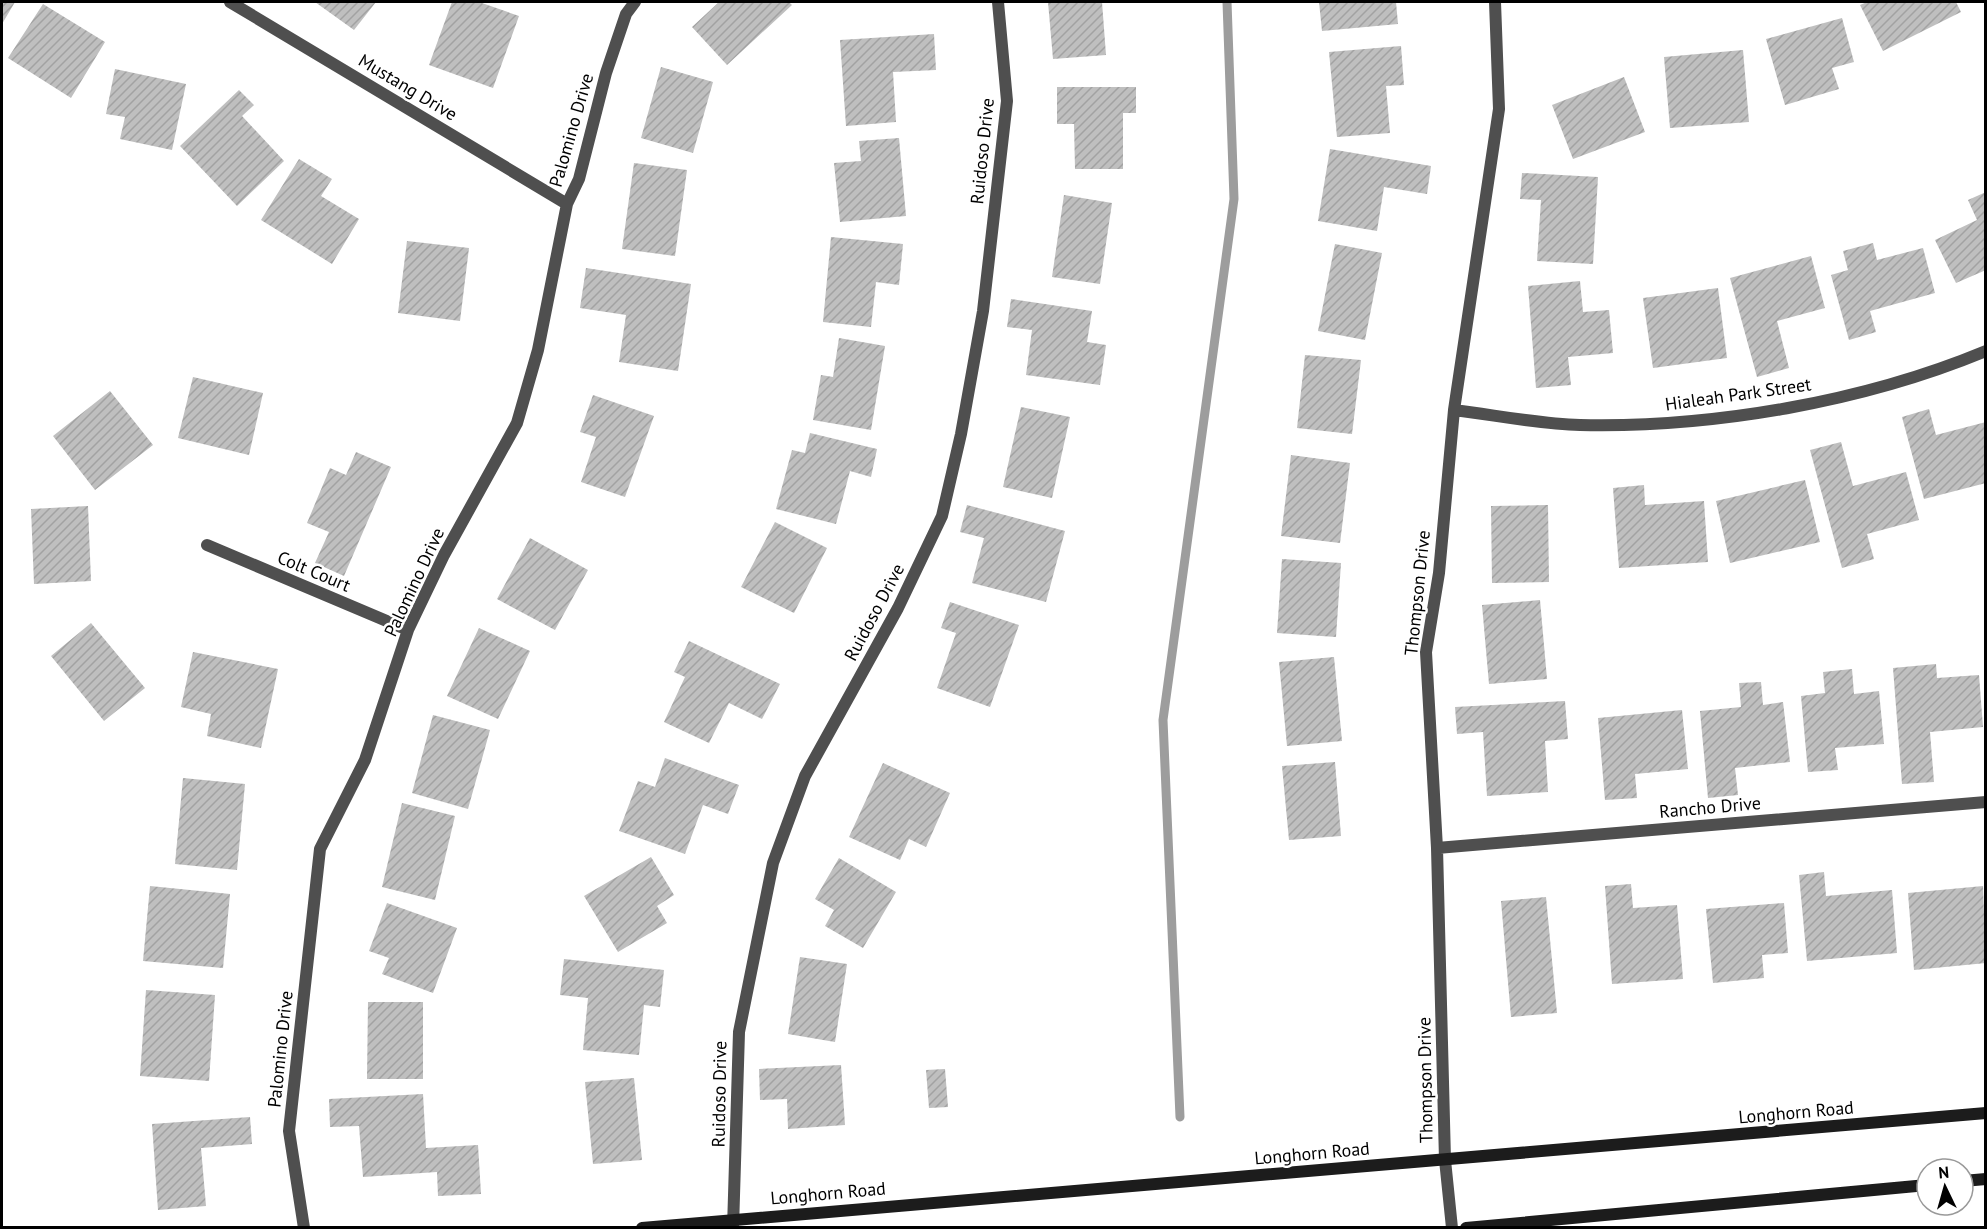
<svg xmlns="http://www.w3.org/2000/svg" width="1987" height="1229" viewBox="0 0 1987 1229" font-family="'PT Sans',sans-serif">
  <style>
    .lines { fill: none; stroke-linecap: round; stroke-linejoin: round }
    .stream { stroke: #9d9d9d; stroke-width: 9 }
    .building { fill: url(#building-hatch) }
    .minor { stroke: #4f4f4f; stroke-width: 12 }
    .secondary { stroke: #1c1c1c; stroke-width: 12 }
    .labels { text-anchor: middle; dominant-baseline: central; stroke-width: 5; stroke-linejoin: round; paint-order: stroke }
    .street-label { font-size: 18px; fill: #000; stroke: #fff }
  </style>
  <defs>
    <pattern id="building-hatch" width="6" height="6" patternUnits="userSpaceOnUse" patternTransform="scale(1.5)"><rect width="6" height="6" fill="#bfbfbf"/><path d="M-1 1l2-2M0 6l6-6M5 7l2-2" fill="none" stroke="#a2a2a2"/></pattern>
  </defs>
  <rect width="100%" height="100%" fill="#fff"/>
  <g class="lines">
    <path class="stream" d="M1180,1117L1163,720L1234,199L1227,2"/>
  </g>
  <path class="building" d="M2,2H15L2,24Z
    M315,2H376L354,30Z
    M452,2H479L519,16L493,88L429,65Z
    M719,2H789L792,5L727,65L692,27Z
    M1048,2H1102L1106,55L1053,59Z
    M1319,2H1396L1398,24L1322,31Z
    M1867,2H1956L1961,12L1883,51L1860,5Z
    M43,4L105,42L71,98L8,58Z
    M1842,18L1854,62L1832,68L1839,89L1785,105L1766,39Z
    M934,34L936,70L893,72L896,122L846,126L840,40Z
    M1401,46L1404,85L1386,86L1390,133L1337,137L1329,52Z
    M1743,50L1749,122L1670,128L1664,57Z
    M661,67L713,82L693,153L641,138Z
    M115,69L186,84L172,150L120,139L125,117L106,114Z
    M1624,77L1645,132L1573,159L1552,105Z
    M1057,87H1136V113H1123V169H1075L1074,124H1057Z
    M239,90L254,105L242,116L284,161L237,206L180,146Z
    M899,138L906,216L840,222L834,163L861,161L859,141Z
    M1330,149L1431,166L1427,194L1384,187L1377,231L1318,221Z
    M299,159L332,179L321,196L359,219L332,264L261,220Z
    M634,163L687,170L675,256L622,249Z
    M1522,173L1598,177L1593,264L1537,261L1541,200L1520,199Z
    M1986,192V270L1956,283L1935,240L1977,220L1968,200Z
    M1064,195L1112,203L1100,284L1052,277Z
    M831,237L903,244L899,285L876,282L871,327L823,322Z
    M407,241L469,248L460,321L398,313Z
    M1873,243L1877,260L1923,248L1935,293L1870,311L1876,332L1849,340L1831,275L1848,270L1843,251Z
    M1335,244L1382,253L1365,340L1318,331Z
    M1811,256L1825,308L1777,321L1789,368L1757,377L1730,278Z
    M586,268L691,284L678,371L619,362L626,315L580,308Z
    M1580,281L1583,312L1609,310L1613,353L1568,357L1571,385L1536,388L1528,286Z
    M1718,288L1727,358L1653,368L1643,298Z
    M1011,299L1092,311L1087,342L1106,345L1100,385L1026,375L1032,330L1007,327Z
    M839,338L885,346L871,430L813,420L821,375L833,377Z
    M1305,355L1361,360L1352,434L1297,428Z
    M193,377L263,393L249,455L178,438Z
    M110,391L153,445L95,490L53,436Z
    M593,395L654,416L625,497L581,482L596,437L580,432Z
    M1021,407L1070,417L1052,498L1003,487Z
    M1929,409L1936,435L1986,422V483L1924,499L1902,417Z
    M810,433L877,449L871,477L850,471L836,524L776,509L792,450L805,453Z
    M1841,442L1853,486L1906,472L1919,520L1867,534L1874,559L1842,568L1810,450Z
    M356,452L391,467L344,576L315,563L329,532L307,523L330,468L346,475Z
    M1291,455L1350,463L1340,543L1281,536Z
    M1805,480L1820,542L1730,563L1716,501Z
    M1644,485L1645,505L1704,501L1708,562L1619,568L1613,488Z
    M967,505L1065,531L1046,602L972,583L984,538L960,532Z
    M1548,505L1549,582L1492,583L1491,506Z
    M88,506L91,581L34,584L31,509Z
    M775,522L827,548L794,613L741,587Z
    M530,538L588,570L555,630L497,599Z
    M1282,559L1341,563L1336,637L1277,633Z
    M1540,600L1547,679L1489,684L1482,605Z
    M950,602L1019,625L990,707L937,688L956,633L941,628Z
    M91,623L145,688L104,721L51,656Z
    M479,628L530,651L498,719L447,696Z
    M689,641L780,684L762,719L729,703L709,743L664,722L685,677L674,672Z
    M193,652L278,669L261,748L207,736L211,714L181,707Z
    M1334,657L1342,741L1287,746L1279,662Z
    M1936,664L1937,678L1979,675L1983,727L1930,732L1934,782L1902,784L1893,668Z
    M1852,669L1854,694L1879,691L1884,744L1835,748L1838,770L1808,772L1801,696L1825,693L1823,672Z
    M1761,682L1763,705L1783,702L1790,762L1735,768L1738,795L1708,798L1700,711L1741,707L1739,683Z
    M1565,701L1568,739L1545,741L1548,792L1487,796L1483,732L1457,734L1455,707Z
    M1682,710L1688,769L1635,774L1637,798L1605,800L1598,718Z
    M433,715L490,730L468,809L412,793Z
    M665,758L739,785L728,814L703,805L685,854L619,831L638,781L655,787Z
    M1335,762L1341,836L1289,840L1282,766Z
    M883,763L950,793L926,847L909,839L900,860L849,837Z
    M183,778L245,784L237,870L175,864Z
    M402,803L455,816L435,900L382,887Z
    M651,857L674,895L657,906L667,923L618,952L584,896Z
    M839,858L896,892L863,948L825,926L834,910L815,899Z
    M1824,872L1826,896L1892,890L1897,953L1807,961L1799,875Z
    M1631,884L1633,908L1677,905L1683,979L1612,984L1605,886Z
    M150,886L230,894L223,968L143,961Z
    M1983,886L1986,963L1914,970L1908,893Z
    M1546,897L1557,1013L1511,1017L1501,901Z
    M387,903L457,928L433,993L382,974L389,958L369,951Z
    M1784,903L1788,953L1762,955L1764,978L1713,983L1706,909Z
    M800,957L847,964L835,1042L788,1034Z
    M564,959L664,970L660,1007L644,1005L639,1055L583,1050L588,998L560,995Z
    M146,990L215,995L209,1081L140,1076Z
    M368,1002H423V1079H367Z
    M841,1065L845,1125L788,1129L787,1099L760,1100L759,1069Z
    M945,1069L948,1107L929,1108L926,1070Z
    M634,1078L642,1160L593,1164L585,1082Z
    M423,1094L426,1148L478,1145L481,1194L438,1196L437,1172L363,1177L359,1126L330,1127L329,1099Z
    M250,1117L252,1144L201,1148L206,1206L158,1210L152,1124Z"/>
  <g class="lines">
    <path class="minor" d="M230,2L567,204
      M1454,410C1495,415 1538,424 1580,425C1713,428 1863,402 1986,351
      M207,545L408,630
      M1437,848L1986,802
      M304,1228L289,1131L320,849L365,760L408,630L444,555L517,423L538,350L567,204L579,179L606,73L626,14L635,2
      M733,1228L739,1032L773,863L805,776L898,608L942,516L961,434L983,311L1007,101L998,2
      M1452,1228L1445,1160L1437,848L1426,652L1439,573L1454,410L1499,109L1495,2"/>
    <path class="secondary" d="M1963,1181L1986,1179
      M642,1228L1986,1113
      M1466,1228L1927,1185"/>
  </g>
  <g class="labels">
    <g class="street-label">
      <text transform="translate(408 87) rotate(31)">Mustang Drive</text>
      <text transform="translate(571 130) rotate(-74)">Palomino Drive</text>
      <text transform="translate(982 151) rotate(-84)">Ruidoso Drive</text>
      <text transform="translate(1738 394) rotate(-8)">Hialeah Park Street</text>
      <text transform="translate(314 571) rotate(23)">Colt Court</text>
      <text transform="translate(414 582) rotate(-65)">Palomino Drive</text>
      <text transform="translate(1417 593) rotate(-84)">Thompson Drive</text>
      <text transform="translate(874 612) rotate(-62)">Ruidoso Drive</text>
      <text transform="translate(1710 807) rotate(-5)">Rancho Drive</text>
      <text transform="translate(280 1049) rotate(-84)">Palomino Drive</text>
      <text transform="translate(1425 1080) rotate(-91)">Thompson Drive</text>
      <text transform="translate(719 1094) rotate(-89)">Ruidoso Drive</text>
      <text transform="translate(1796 1112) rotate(-5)">Longhorn Road</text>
      <text transform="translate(1312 1153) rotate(-5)">Longhorn Road</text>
      <text transform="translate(828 1193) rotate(-5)">Longhorn Road</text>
    </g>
  </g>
  <rect width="1987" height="1229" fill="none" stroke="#000000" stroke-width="6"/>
  <g transform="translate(1945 1187) rotate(355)"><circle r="28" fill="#ffffff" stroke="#999999" stroke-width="1.5"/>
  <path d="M0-4.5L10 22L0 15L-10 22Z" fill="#000000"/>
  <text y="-9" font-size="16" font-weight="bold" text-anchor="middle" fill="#000000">N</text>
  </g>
</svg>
